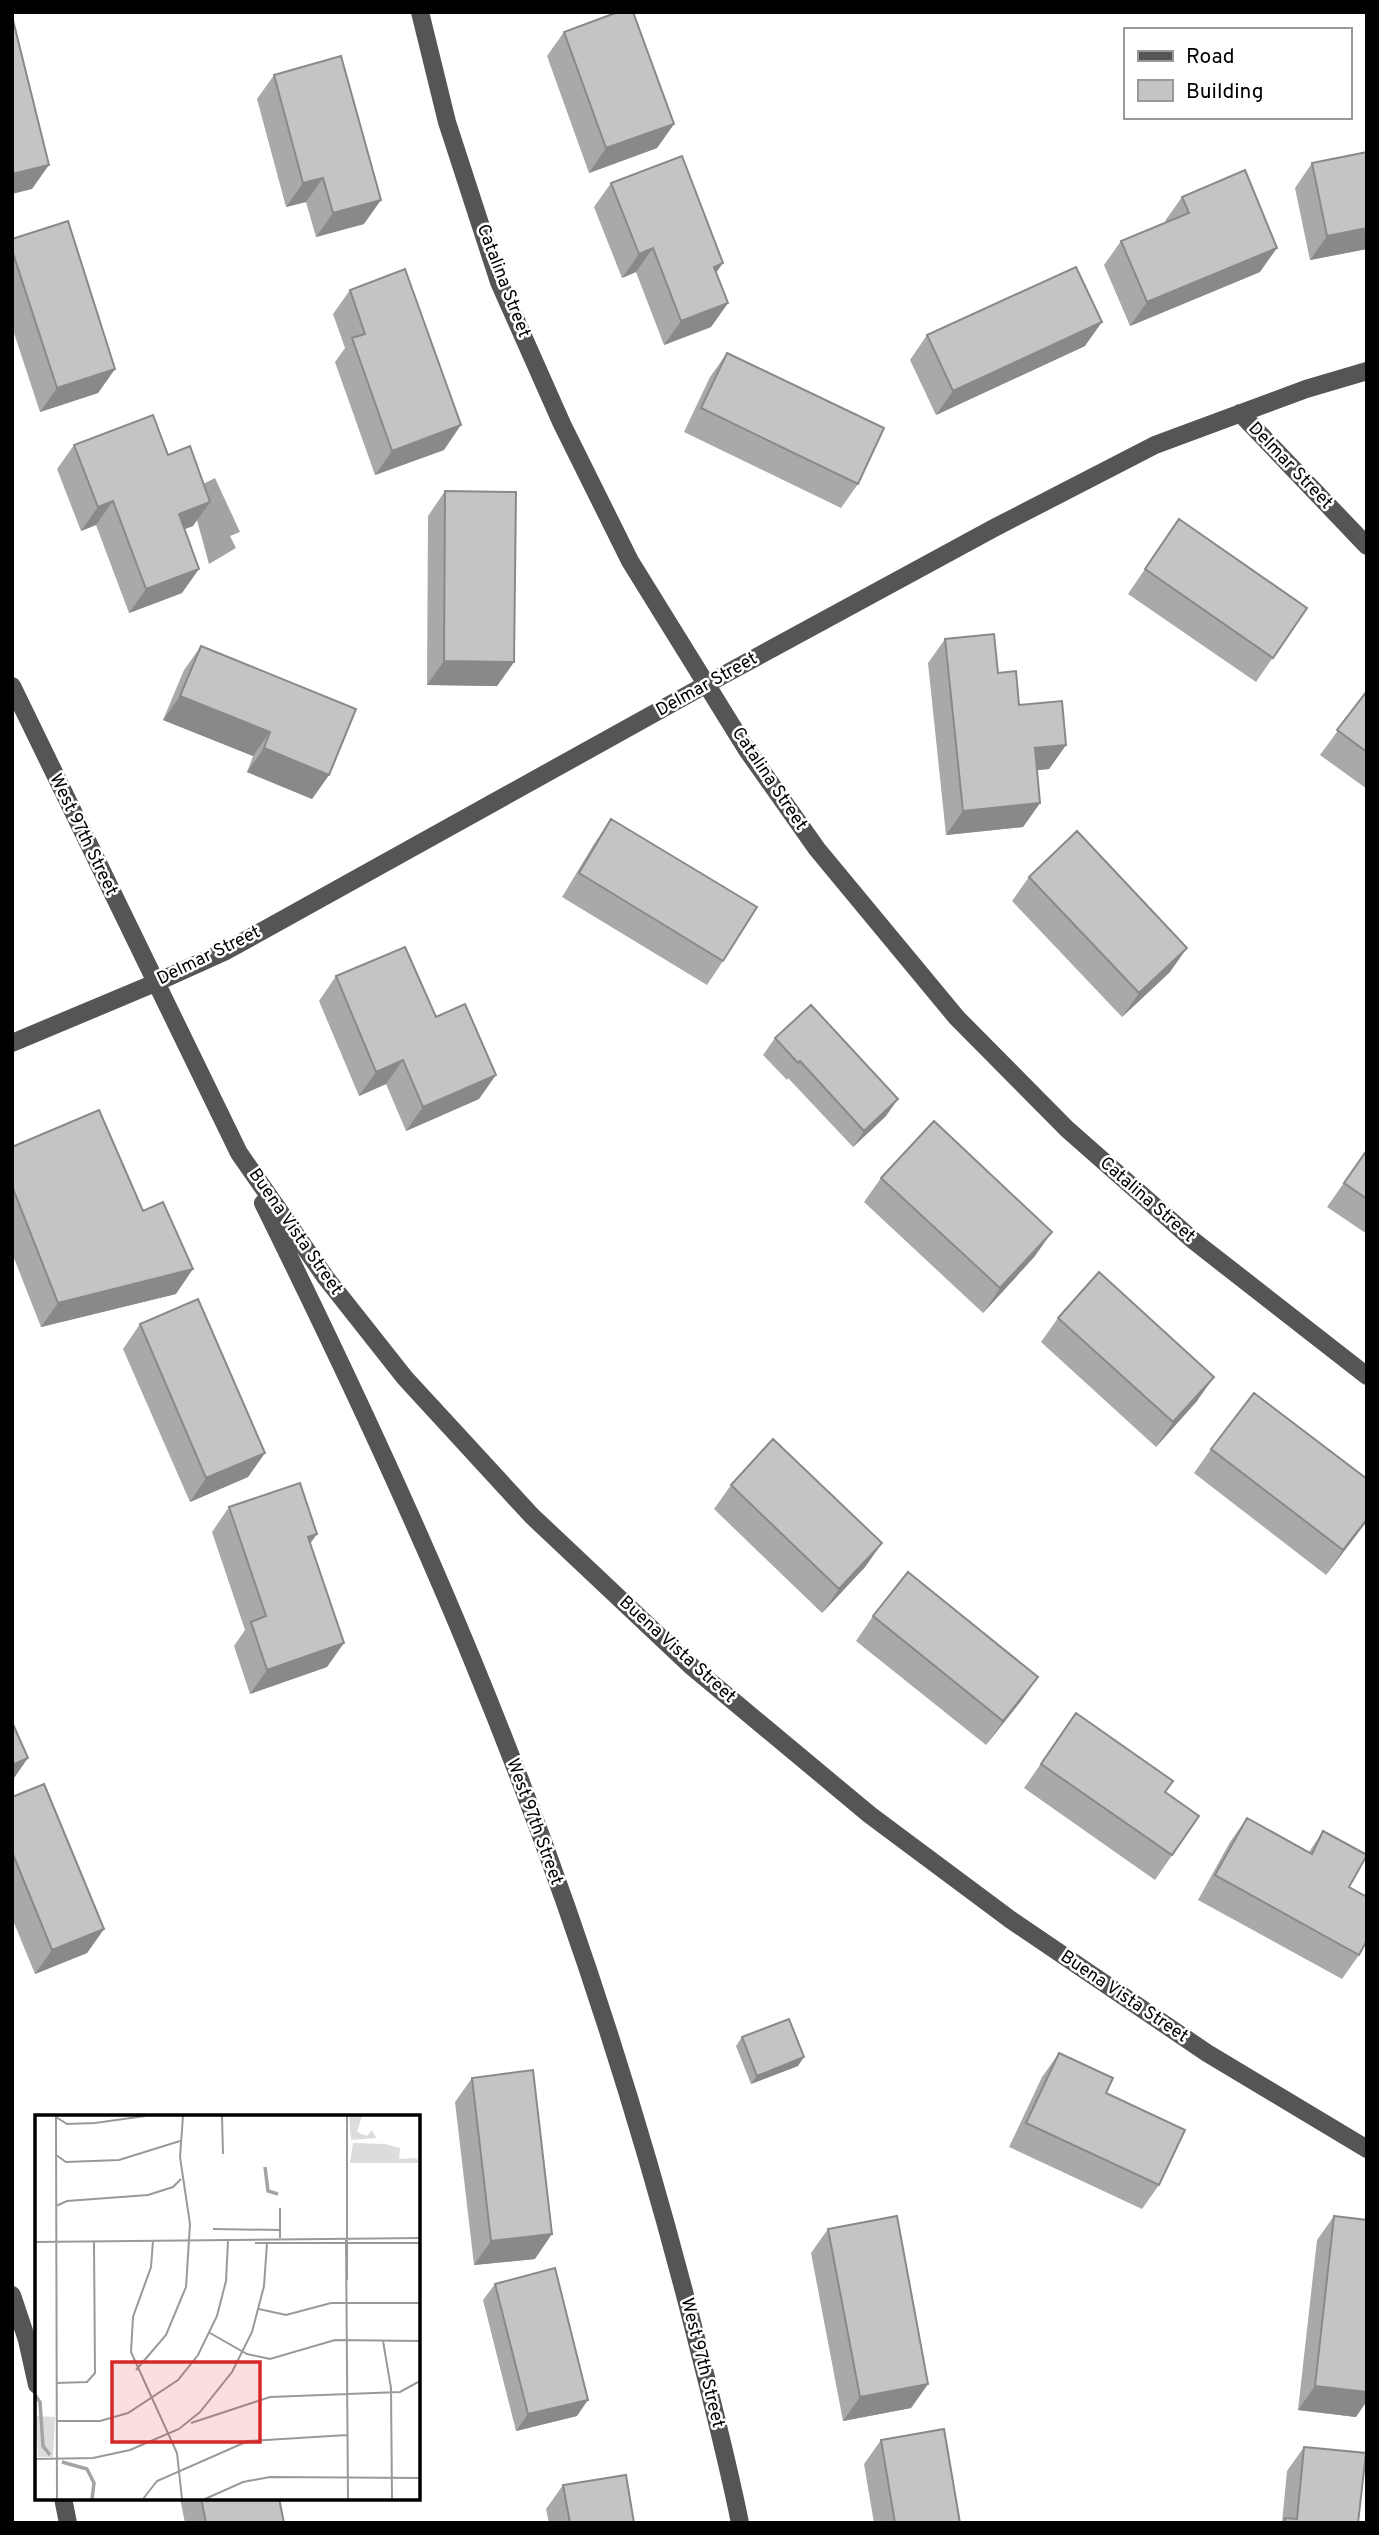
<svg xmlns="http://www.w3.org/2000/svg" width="1379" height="2535" viewBox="0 0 1379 2535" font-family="Overpass,sans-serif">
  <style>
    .water { fill: #a3a3a3 }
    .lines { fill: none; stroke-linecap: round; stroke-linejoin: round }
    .minor { stroke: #555; stroke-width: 18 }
    .wall { fill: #a9a9a9 }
    .shaded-wall { fill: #898989 }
    .building { fill: #c4c4c4; stroke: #898989; stroke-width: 2 }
    .labels { text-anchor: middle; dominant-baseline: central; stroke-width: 5; stroke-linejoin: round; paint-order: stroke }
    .street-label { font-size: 18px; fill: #000; stroke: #fff }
    .inset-river { fill: none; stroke: #a3a3a3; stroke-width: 3.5 }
    .inset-road { fill: none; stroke: #999; stroke-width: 2 }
    .view { fill: #d62828; fill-opacity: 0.15; stroke: #d62828; stroke-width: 3.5 }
    .inset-edge { fill: none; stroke: #000; stroke-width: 3.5 }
  </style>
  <rect width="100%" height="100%" fill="#fff"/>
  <path class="water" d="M215,478L240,532L230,536L236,548L209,564L189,491Z"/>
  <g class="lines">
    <path class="minor" d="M420,12L447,122L499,282L562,424L630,561L747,750L817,849L957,1018L1067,1129L1194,1241L1367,1376
      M1240,413L1367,546
      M12,686L239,1153L326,1278L405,1378L532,1516L690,1665L870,1815L1011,1920L1207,2053L1367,2149
      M12,1043L155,983L226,951L707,684L994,528L1155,445L1306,389L1367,371
      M263,1203C337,1353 409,1505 472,1659C562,1877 636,2102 694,2330C710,2394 727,2458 740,2523
      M12,2295L27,2340L37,2385
      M63,2498L68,2523"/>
  </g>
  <path class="wall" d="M564,32L674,124L657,148L589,173L547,56Z
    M274,75L364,224L316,237L306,202L286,207L257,99Z
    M1312,163L1367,249L1310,260L1295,188Z
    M611,183L716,272L728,303L711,327L664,345L636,272L622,278L594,207Z
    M1182,197L1260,272L1130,326L1104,265L1121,241L1166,222L1165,221Z
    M12,239L115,369L98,393L40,412L12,327Z
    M350,290L444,450L375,475L335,362L345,348L333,314Z
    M927,335L1085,346L936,415L910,360Z
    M727,353L858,484L841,508L684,432L710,377Z
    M74,445L193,526L184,529L182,593L129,613L96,525L81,531L57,469Z
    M445,491L514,662L497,686L427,685L428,516Z
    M1179,519L1307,608L1256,682L1128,594Z
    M945,639L998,673L1019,705L1066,745L1049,769L1037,770L1040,803L1023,827L946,835L928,663Z
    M201,646L329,775L312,799L247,772L253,756L163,720L184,670Z
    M1367,691V789L1320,755Z
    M611,819L723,961L707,985L562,897L594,844Z
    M1029,877L1170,972L1122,1017L1012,901Z
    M336,976L436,1017L479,1099L406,1131L386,1084L359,1096L319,1001Z
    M775,1038L886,1116L853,1147L788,1078L787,1080L763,1055Z
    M12,1147L176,1294L41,1327L12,1253Z
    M1367,1150V1234L1327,1207Z
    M881,1178L1035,1256L983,1313L864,1202Z
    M1058,1318L1197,1401L1156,1447L1041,1342Z
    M140,1324L265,1453L248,1477L190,1502L123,1349Z
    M1211,1449L1367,1479V1521L1326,1575L1194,1473Z
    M731,1485L882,1543L865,1567L822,1613L714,1509Z
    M229,1507L310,1543L327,1667L250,1694L234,1646L245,1630L212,1532Z
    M873,1616L1038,1677L1021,1701L986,1745L856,1641Z
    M1076,1713L1165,1792L1199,1816L1155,1880L1024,1788Z
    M12,1797L104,1929L87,1953L35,1974L12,1918Z
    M1247,1818L1309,1852L1323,1831L1349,1887L1359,1955L1342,1979L1198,1900L1230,1842Z
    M742,2037L798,2066L751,2084L736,2046Z
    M1059,2053L1106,2093L1159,2185L1142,2209L1009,2147L1042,2077Z
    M472,2078L535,2259L474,2265L455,2102Z
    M1334,2216L1356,2417L1298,2410L1317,2240Z
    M828,2229L928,2384L911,2408L843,2421L811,2253Z
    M495,2284L577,2416L516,2431L483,2300Z
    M881,2440L960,2523H874L864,2464Z
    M1304,2447L1358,2523H1282L1287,2471Z
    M563,2485L634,2523H549L546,2509Z
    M180,2498H279L284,2523H185Z"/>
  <path class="shaded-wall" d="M674,124L657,148L589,173L606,148Z
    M49,165L32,189L12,194V174Z
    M323,178L306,202L286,207L303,183Z
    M381,200L364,224L316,237L333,213Z
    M1367,228V249L1310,260L1327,236Z
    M653,248L636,272L622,278L639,254Z
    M1277,248L1260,272L1130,326L1147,302Z
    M723,263L706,287L714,267Z
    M728,303L711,327L664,345L681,321Z
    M1102,322L1085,346L936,415L953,391Z
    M115,369L98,393L40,412L57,388Z
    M461,425L444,450L375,475L392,451Z
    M113,501L96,525L81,531L98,507Z
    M210,502L193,526L162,538L179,514Z
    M199,569L182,593L129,613L146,589Z
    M444,661L514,662L497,686L427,685Z
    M180,696L270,732L253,756L163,720Z
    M1066,745L1049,769L1018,772L1035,748Z
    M264,748L329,775L312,799L247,772Z
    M1040,803L1023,827L946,835L963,811Z
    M1187,948L1170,972L1122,1017L1139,993Z
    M403,1060L386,1084L359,1096L376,1072Z
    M496,1075L479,1099L406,1131L423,1107Z
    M898,1099L886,1116L853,1147L864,1131Z
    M1052,1232L1035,1256L983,1313L1000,1288Z
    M193,1269L176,1294L41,1327L58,1303Z
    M1214,1377L1197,1401L1156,1447L1173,1422Z
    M265,1453L248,1477L190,1502L206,1478Z
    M1367,1519V1521L1326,1575L1343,1550Z
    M317,1534L300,1558L308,1537Z
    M882,1543L865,1567L822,1613L839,1589Z
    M344,1643L327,1667L250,1694L267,1670Z
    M1038,1677L1021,1701L986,1745L1003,1721Z
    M28,1758L12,1781V1765Z
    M104,1929L87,1953L35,1974L52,1950Z
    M804,2057L798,2066L751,2084L757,2076Z
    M552,2234L535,2259L474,2265L491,2241Z
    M928,2384L911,2408L843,2421L860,2397Z
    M1315,2386L1367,2392V2401L1356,2417L1298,2410Z
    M588,2400L577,2416L516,2431L528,2414Z"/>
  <path class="building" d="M618,12H633L674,124L606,148L564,32Z
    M12,16L49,165L12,174Z
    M341,56L381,200L333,213L323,178L303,183L274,75Z
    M1367,152V228L1327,236L1312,163Z
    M682,156L723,263L714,267L728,303L681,321L653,248L639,254L611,183Z
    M1245,170L1277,248L1147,302L1121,241L1189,213L1182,197Z
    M68,221L115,369L57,388L12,250V239Z
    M1076,267L1102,322L953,391L927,335Z
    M405,269L461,425L392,451L352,338L365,334L350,290Z
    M727,353L884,428L858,484L701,408Z
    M153,415L168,455L190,446L210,502L179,514L199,569L146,589L113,501L98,507L74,445Z
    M445,491L516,492L514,662L444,661Z
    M1179,519L1307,608L1273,658L1145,569Z
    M994,634L998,673L1016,671L1019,705L1062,701L1066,745L1035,748L1040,803L963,811L945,639Z
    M201,646L356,709L329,775L264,748L270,732L180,696Z
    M1367,691V752L1337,730Z
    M611,819L757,907L723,961L579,873Z
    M1077,831L1187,948L1139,993L1029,877Z
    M405,947L436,1017L465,1004L496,1075L423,1107L403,1060L376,1072L336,976Z
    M811,1005L898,1099L864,1131L800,1061L798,1063L775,1038Z
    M99,1110L143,1211L163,1202L193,1269L58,1303L12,1186V1147Z
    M934,1121L1052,1232L1000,1288L881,1178Z
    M1367,1150V1199L1344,1183Z
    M1099,1272L1214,1377L1173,1422L1058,1318Z
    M198,1299L265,1453L206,1478L140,1324Z
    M1254,1393L1367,1479V1519L1343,1550L1211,1449Z
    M773,1439L882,1543L839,1589L731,1485Z
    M300,1483L317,1534L308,1537L344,1643L267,1670L251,1622L266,1616L229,1507Z
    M908,1572L1038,1677L1003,1721L873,1616Z
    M1076,1713L1173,1781L1165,1792L1199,1816L1172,1855L1041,1764Z
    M12,1722L28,1758L12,1765Z
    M44,1784L104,1929L52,1950L12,1852V1797Z
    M1247,1818L1312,1854L1323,1831L1367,1855L1349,1887L1367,1897V1940L1359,1955L1215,1875Z
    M789,2019L804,2057L757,2076L742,2037Z
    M1059,2053L1113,2078L1106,2093L1185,2130L1159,2185L1026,2123Z
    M533,2070L552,2234L491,2241L472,2078Z
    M897,2216L928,2384L860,2397L828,2229Z
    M1334,2216L1367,2220V2392L1315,2386Z
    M555,2268L588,2400L528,2414L495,2284Z
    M944,2429L960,2523H895L881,2440Z
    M1304,2447L1366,2453L1358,2523H1285V2518L1297,2519Z
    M626,2475L634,2523H570L563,2485Z
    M201,2498H279L284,2523H206Z"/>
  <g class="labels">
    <g class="street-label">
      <text transform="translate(503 281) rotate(69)">Catalina Street</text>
      <text transform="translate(1290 466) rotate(46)">Delmar Street</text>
      <text transform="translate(707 685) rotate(-29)">Delmar Street</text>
      <text transform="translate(769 779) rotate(56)">Catalina Street</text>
      <text transform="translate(83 835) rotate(64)">West 97th Street</text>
      <text transform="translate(209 956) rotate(-26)">Delmar Street</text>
      <text transform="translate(1147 1200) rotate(41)">Catalina Street</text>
      <text transform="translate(295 1232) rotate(55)">Buena Vista Street</text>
      <text transform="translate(677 1650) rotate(42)">Buena Vista Street</text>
      <text transform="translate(534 1822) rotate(70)">West 97th Street</text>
      <text transform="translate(1124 1997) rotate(34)">Buena Vista Street</text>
      <text transform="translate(702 2363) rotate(76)">West 97th Street</text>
    </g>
  </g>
  <g transform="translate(35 2115)">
    <rect width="385" height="385" fill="#fff"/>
    <path d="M314,1H327L322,17L332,21L337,15L341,23L316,25ZM318,28L350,29L365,33L364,44L381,43L385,48H315ZM1,301L20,302L18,342H3Z" fill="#dcdcdc"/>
    <path class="inset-river" d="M230,52L233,76L243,79M0,280L5,287L8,331L15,340M27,347L52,354L59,368L57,384"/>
    <path class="inset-road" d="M21,1L22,384M187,1L188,39M312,1V165M21,2L32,9L60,8L110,1M21,40L31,47L84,45L145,26M21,91L32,86L113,80L138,72L146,64M178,114L245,115M245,123V93M311,123L313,384M118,126L116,152L98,202L96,237L142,338L147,384M0,127L385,123M220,128H385M224,194L251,200L296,188H385M175,218L212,239L235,244L300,225L385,226M348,226L356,273L357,384M101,255L131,220L151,172L155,109L145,42L148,1M21,268L52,267L60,258L59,126M21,306H65L93,298L143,265L163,240L182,201L191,166L193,126M156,308L235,282L365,277L385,266M0,344L58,343L95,335L144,314L165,297L197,257L217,217L229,171L232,128M108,384L122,366L213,326L312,320M170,384L208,367L235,362L385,363"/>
    <path class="view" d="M77,247H225V327H77Z"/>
    <rect width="385" height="385" class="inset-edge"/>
  </g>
  <rect width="1379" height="2535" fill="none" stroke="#000000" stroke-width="28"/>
  <rect x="1124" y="28" width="228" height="91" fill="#ffffff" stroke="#999999" stroke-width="2"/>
  <rect x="1138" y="51" width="35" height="10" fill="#555555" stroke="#999999" stroke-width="2"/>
  <text x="1186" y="63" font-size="21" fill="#000000">Road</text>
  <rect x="1138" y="80" width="35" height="21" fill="#c4c4c4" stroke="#999999" stroke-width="2"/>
  <text x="1186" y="98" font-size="21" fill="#000000">Building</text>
</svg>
